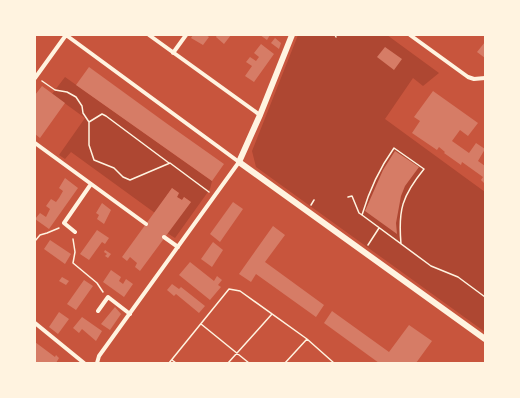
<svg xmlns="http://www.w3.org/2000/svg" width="520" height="398" viewBox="0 0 520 398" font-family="Jost,sans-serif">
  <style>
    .green { fill: #ae4732 }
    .building { fill: #d67c66 }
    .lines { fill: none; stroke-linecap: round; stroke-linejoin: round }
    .path { stroke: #fff3e0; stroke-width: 1.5 }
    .minor { stroke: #fff3e0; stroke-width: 4 }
    .tertiary { stroke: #fff3e0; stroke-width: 6 }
  </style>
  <rect width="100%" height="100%" fill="#c8553d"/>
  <path class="green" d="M298,35H387L439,73L423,86L413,78L385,119L485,192V332L256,167L252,151Z
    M65,77L212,181L210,189L175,238L167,233L191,202L184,197L182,200L177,197L179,193L172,188L155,213L71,152L65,159L59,155L85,118L52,94Z"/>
  <path class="building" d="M193,35H206L209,37L203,45L191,38Z
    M217,35H231L224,44L216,37Z
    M260,35H270L267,40Z
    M275,38L281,43L279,49L271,43Z
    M485,42V58L477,52Z
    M261,44L274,54L254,82L245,76L252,66L246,62L250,57L256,61L259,57L254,53Z
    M385,47L402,59L394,70L377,57Z
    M89,67L166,123L224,164L212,181L76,85Z
    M42,86L65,103L40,138L35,134V95Z
    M433,91L478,123L468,136L460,130L452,141L469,153L476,143L485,149L478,161L485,166V184L481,180L483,177L462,162L461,165L444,153L445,152L439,147L437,150L412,133L420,121L414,117Z
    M395,151L419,167L405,186L401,196L396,223L397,234L365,211L383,170Z
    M65,178L78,188L49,229L35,219L40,213L46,217L50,209L46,206L51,199L56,202L59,198L63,191L59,188Z
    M172,188L179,193L177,197L182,200L184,197L191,202L140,271L135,267L137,263L130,257L127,261L122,257Z
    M233,202L243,209L220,242L210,234Z
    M102,203L111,210L104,224L97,219L99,215L96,213Z
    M273,226L285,235L265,262L324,305L316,317L256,274L251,282L239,274Z
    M97,230L109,238L105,244L102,242L89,260L80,254Z
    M50,240L71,254L65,264L44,249Z
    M213,242L223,250L212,267L201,259Z
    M105,250L111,254L108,258L105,256L107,254L104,252Z
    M190,262L214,281L217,276L222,280L218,285L221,287L210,300L179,275Z
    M111,270L121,277L119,281L123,284L126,279L133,284L124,297L103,282Z
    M62,277L69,281L66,285L59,281Z
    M84,280L93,286L76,310L67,304Z
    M172,284L179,289L181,287L205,306L199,313L176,294L174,296L167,290Z
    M115,307L121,314L110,330L101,324Z
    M332,311L389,352L409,325L432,341L416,363H379L324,323Z
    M59,312L69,319L58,334L49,327Z
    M82,317L102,331L96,341L82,329L79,333L73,328Z
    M35,342L55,357L56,355L59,358L56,363H37L35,362Z"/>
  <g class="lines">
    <path class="path" d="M335,35L336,37
      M42,81L55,90L67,92L76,97L82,106L83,113L89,122V145L94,160L114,168L123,177L130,180L170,163L209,192
      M89,122L102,114L106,116L169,163
      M348,197L352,196L359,213L362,215L431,266L458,277L485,297
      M311,205L314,200
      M362,215C369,191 379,169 394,148L424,169C402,196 398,210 401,244
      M73,239L75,252L73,263L97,283L103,292
      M35,241L40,235L47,233L59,228
      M368,245L379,228
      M201,324L249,363
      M172,360L176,363
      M169,363L229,289L240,291L307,339L334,363
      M228,363L272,314
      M285,363L307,339"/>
    <path class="minor" d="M66,35L239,162L99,356L97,363
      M149,35L260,115
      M410,35L468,77L474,79L485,78
      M173,53L186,35
      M35,78L66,35
      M35,143L146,224
      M75,232L64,223L91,184
      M164,237L178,247
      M98,311L108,297L130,314
      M35,323L84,363"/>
    <path class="tertiary" d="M292,35L260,115L239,162L485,339"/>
  </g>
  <rect width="520" height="398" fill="none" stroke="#fff3e0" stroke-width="72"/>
</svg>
